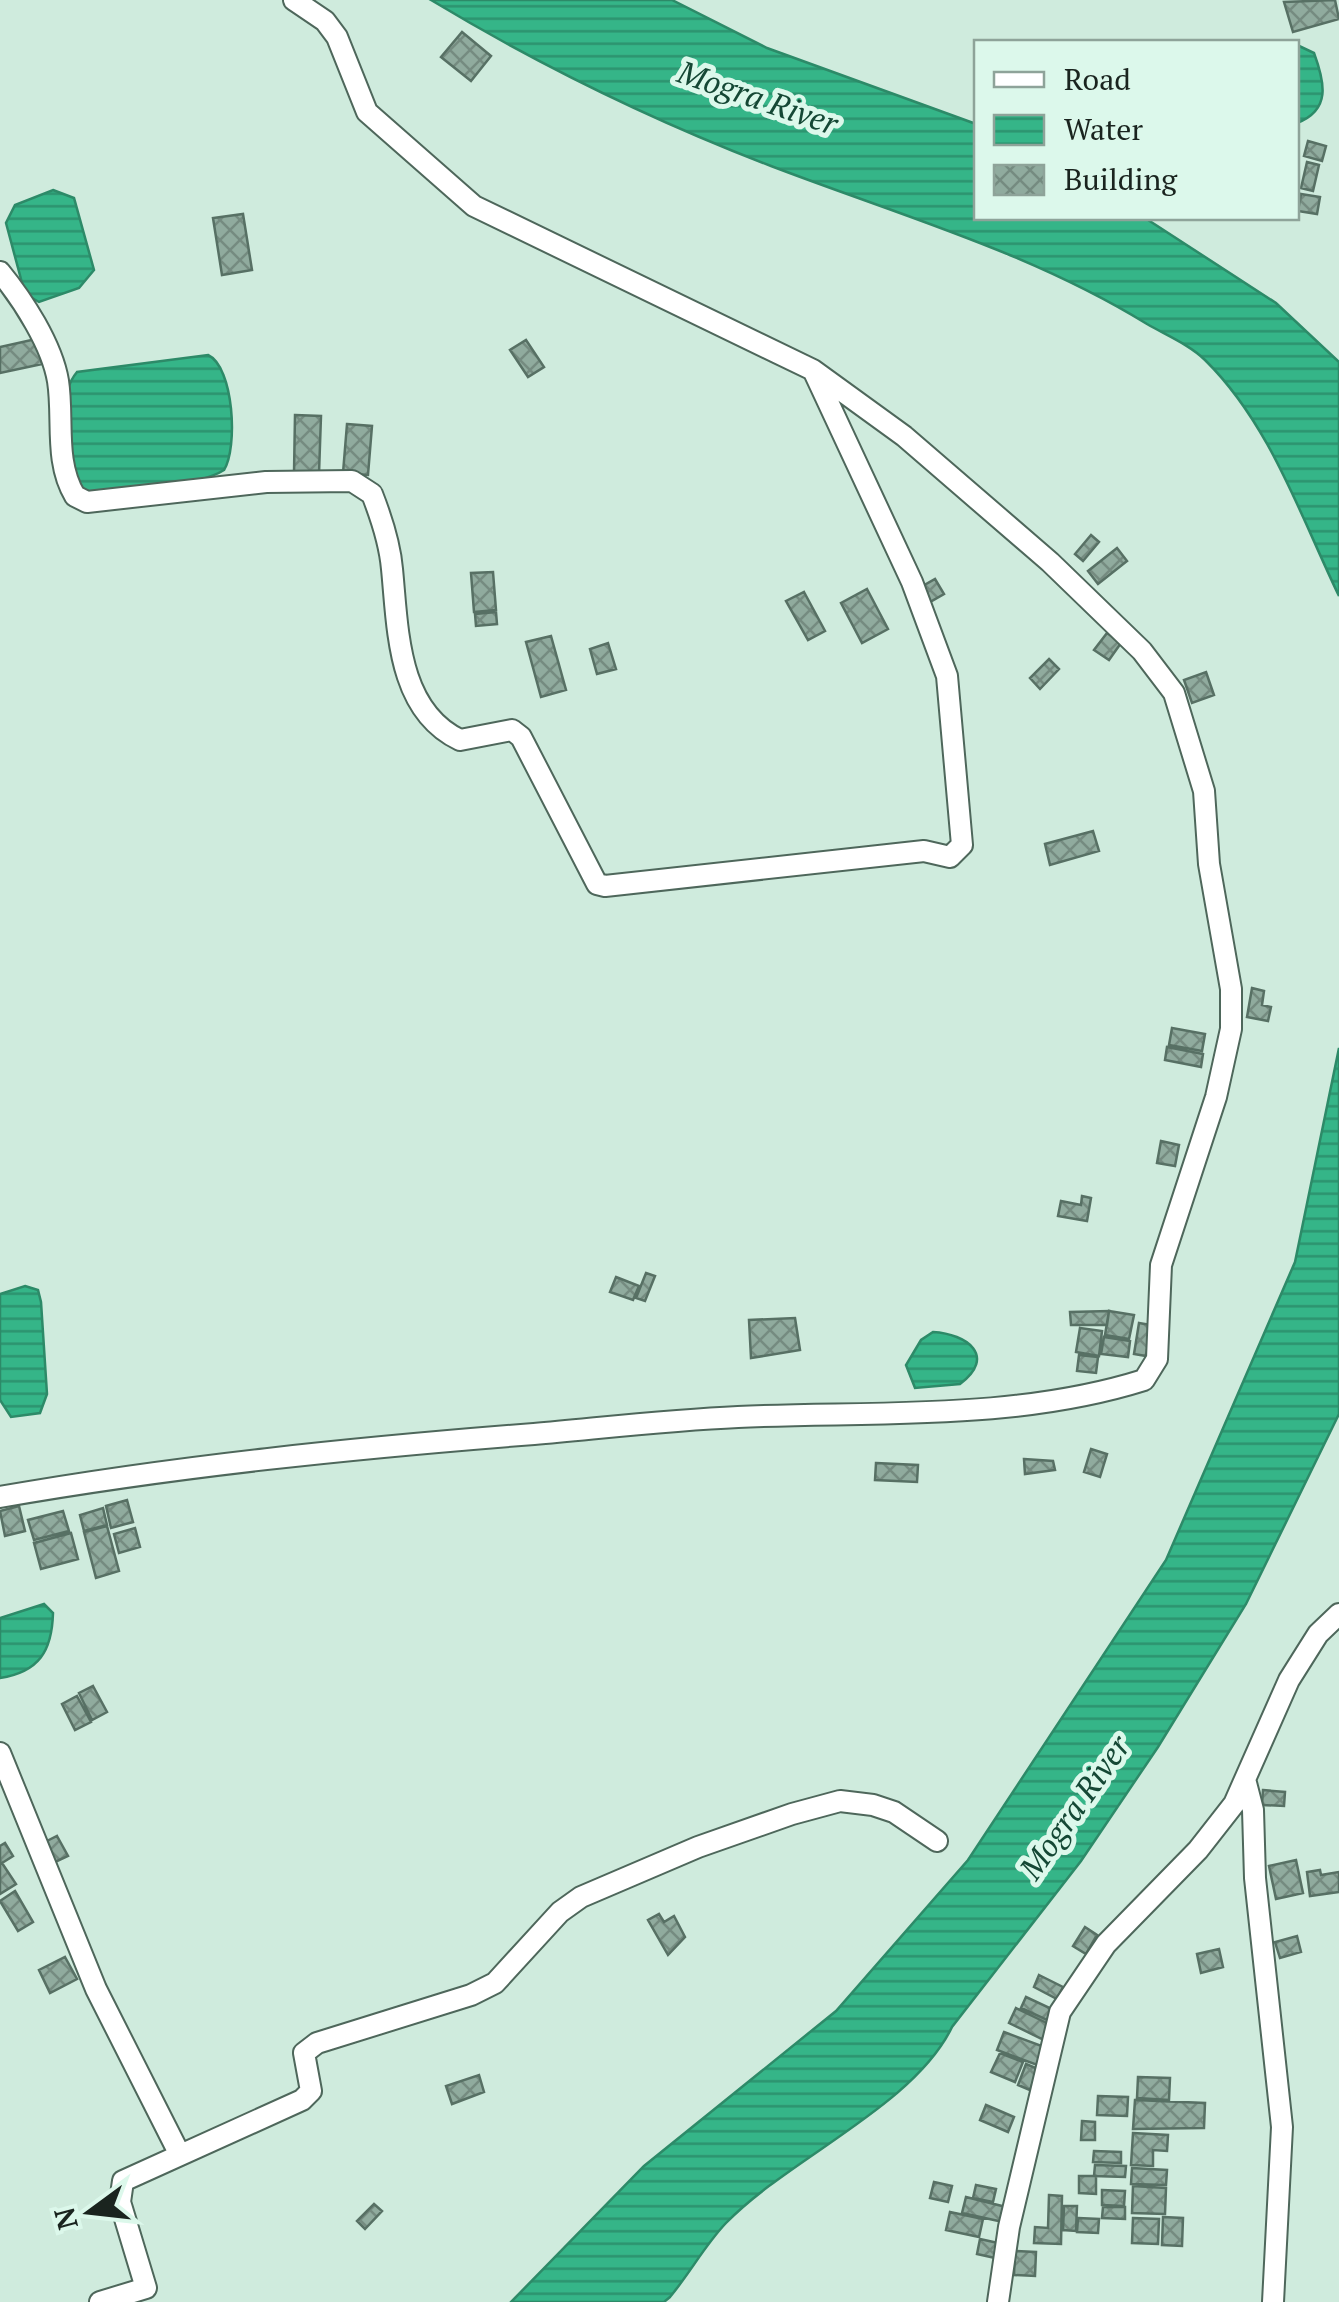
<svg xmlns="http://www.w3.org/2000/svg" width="1339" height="2302" viewBox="0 0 1339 2302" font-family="'PT Serif',serif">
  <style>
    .water { fill: url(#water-rules); stroke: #2d8a68; stroke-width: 2.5 }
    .building { fill: url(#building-cross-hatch); stroke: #577064; stroke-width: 2.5 }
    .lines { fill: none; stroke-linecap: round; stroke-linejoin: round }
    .street-casing { stroke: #4e675b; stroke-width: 24 }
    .street { stroke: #fff; stroke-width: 20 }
    .labels { text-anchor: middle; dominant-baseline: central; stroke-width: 10; stroke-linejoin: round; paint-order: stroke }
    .water-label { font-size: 32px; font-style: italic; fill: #154835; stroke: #dcf8eb }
  </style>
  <defs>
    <pattern id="water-rules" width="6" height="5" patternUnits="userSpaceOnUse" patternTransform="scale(2.5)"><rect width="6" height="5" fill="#35b588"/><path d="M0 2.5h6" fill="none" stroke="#2c936f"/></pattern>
    <pattern id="building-cross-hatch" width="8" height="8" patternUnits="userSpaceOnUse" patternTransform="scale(2.5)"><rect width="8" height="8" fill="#90ab9e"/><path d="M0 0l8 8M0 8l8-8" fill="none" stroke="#758b80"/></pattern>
  </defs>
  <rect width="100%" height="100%" fill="#cfebdd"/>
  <path class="water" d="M431,0H672L767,48L976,124V218H1145L1276,303L1339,362V596C1300,515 1270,424 1205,360C1190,345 1166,335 1147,324C1030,252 899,215 771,166C654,121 539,65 431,0Z
    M1297,45L1314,53C1325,83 1331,110 1297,123Z
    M53,190L74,198L94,270L79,288L39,302L25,294L6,223L15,205Z
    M208,355C234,367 238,448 224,470C198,487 113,493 81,492C71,458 52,402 77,372Z
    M1339,1048V1414L1246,1604L1158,1747L1081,1861L952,2027C914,2106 789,2158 726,2223C705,2245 690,2273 670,2297L664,2302H511L644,2166L836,2011L968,1860L1166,1560L1295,1262Z
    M25,1286L38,1290L41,1302L47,1394L40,1413L11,1417L0,1400V1294Z
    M933,1332C967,1334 997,1356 960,1384L915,1388L906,1365L921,1340Z
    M44,1604L53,1613C52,1651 39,1672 0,1678V1618Z"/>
  <path class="building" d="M1335,0L1339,19L1293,32L1284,2Z
    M462,32L491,56L471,81L441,57Z
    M1308,141L1326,146L1322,161L1304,156Z
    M1307,162L1319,165L1313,191L1301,188Z
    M1301,194L1320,197L1317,214L1298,211Z
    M243,214L252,270L222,275L213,218Z
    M36,339L42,364L0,373V347Z
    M526,340L544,367L528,377L510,350Z
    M295,415L321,416L319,474L294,473Z
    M347,424L372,426L368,475L343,473Z
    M1091,535L1099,542L1083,561L1075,554Z
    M1117,548L1127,561L1098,584L1088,571Z
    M493,572L496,610L474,612L471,573Z
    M935,579L944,594L930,602L921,587Z
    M867,589L888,629L862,643L841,603Z
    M804,592L825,631L808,640L786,601Z
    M496,612L497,624L476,626L475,614Z
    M1107,633L1121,643L1109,660L1094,650Z
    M551,636L566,690L541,697L526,642Z
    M608,643L616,669L597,674L590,649Z
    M1049,659L1059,669L1040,689L1030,678Z
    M1206,672L1214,695L1192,703L1184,680Z
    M1093,831L1099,851L1050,865L1045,844Z
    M1252,988L1264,991L1262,1005L1271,1007L1268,1021L1247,1017Z
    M1172,1028L1205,1034L1202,1051L1169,1045Z
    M1167,1047L1203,1054L1201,1067L1165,1060Z
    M1161,1141L1179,1145L1175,1166L1157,1163Z
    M1082,1196L1091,1198L1087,1221L1058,1216L1061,1201L1081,1205Z
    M646,1273L655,1276L645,1301L636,1298Z
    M616,1277L639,1286L633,1300L610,1292Z
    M1109,1311L1134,1315L1129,1339L1105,1335Z
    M1109,1311L1107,1325H1071L1070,1312Z
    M795,1318L800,1350L751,1358L749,1320Z
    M1139,1323L1151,1325L1146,1356L1134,1354Z
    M1080,1328L1102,1331L1099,1356L1076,1352Z
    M1104,1337L1130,1341L1128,1357L1101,1354Z
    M1079,1355L1098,1357L1096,1373L1077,1371Z
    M1091,1449L1107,1454L1100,1477L1084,1472Z
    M1024,1459L1053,1461L1055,1470L1025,1474Z
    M876,1463L918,1465L917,1482L875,1480Z
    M127,1500L133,1522L111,1528L106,1506Z
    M19,1506L25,1531L5,1536L0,1511Z
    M103,1508L107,1525L84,1531L80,1515Z
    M63,1511L69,1531L34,1540L28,1520Z
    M107,1526L119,1571L96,1578L84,1532Z
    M135,1528L140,1547L119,1553L114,1534Z
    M71,1533L78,1559L41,1569L34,1543Z
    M93,1686L107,1712L92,1720L79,1693Z
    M77,1696L91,1722L75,1730L62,1704Z
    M1263,1790L1285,1792L1284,1806L1262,1805Z
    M57,1836L68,1856L55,1862L45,1842Z
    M5,1843L13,1856L2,1863L16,1884L0,1894V1846Z
    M1296,1860L1303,1893L1276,1899L1269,1866Z
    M1320,1870L1321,1875L1339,1872V1892L1310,1896L1307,1872Z
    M15,1891L33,1922L18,1931L0,1901Z
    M659,1914L664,1922L674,1916L685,1937L668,1955L648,1920Z
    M1085,1927L1097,1935L1086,1954L1073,1946Z
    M1297,1936L1301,1952L1280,1958L1275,1942Z
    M1219,1949L1223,1967L1201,1973L1197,1954Z
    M65,1957L77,1979L50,1993L39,1970Z
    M1039,1975L1063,1987L1057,1999L1034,1987Z
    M1026,1997L1052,2009L1047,2020L1021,2008Z
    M1016,2008L1051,2025L1044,2040L1009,2023Z
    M1004,2032L1047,2048L1040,2066L997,2050Z
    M1000,2053L1023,2062L1015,2082L991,2072Z
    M1026,2064L1038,2069L1030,2090L1018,2085Z
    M479,2075L484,2092L452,2104L446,2086Z
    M1138,2077L1170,2078L1169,2100L1137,2098Z
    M1098,2096L1128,2097L1127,2116L1097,2115Z
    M1135,2100L1205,2103L1204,2128L1133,2129Z
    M986,2105L1014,2117L1008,2132L980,2120Z
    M1082,2121L1095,2122V2140H1081Z
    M1133,2133L1168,2135L1167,2151L1153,2150V2166L1131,2165Z
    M1094,2151L1121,2152V2163L1093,2162Z
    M1095,2165L1126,2166L1125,2177L1094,2176Z
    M1132,2168L1167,2170L1166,2185L1131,2184Z
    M1079,2176H1096V2194L1079,2193Z
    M934,2182L952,2186L948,2202L930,2198Z
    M976,2185L996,2189L993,2202L973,2198Z
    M1133,2186L1166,2188L1165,2214L1132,2213Z
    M1102,2190L1125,2191L1124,2206L1102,2205Z
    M1049,2195L1062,2196L1061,2244L1034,2243L1035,2227L1048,2228Z
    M966,2197L1006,2207L1003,2222L962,2213Z
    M374,2204L382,2211L365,2229L357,2221Z
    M1064,2206H1077L1076,2231L1063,2230Z
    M1103,2207H1125V2219L1102,2218Z
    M950,2212L983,2219L979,2237L946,2230Z
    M1163,2217L1183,2218L1182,2246L1162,2245Z
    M1078,2218L1099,2219L1098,2233L1077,2232Z
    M1133,2218L1159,2219L1158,2244L1132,2243Z
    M980,2239L998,2243L995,2258L977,2254Z
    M1015,2251L1036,2252L1035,2276L1014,2275Z"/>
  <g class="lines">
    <defs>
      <path id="street" d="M0,272C23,300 52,345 58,381C64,419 54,461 75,496L87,502L266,482L352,481L372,494C381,517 390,545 392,569C398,629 397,710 460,740L512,730L521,737L597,884L605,886L924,851L950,857L962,845L947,676L912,582L814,372
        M0,1497C177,1466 355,1448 534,1434C602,1428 670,1420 738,1417C872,1411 1014,1421 1144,1380L1157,1359L1161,1265L1216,1097L1231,1029V989L1209,864L1204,791L1174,693L1142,651L1050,562L904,436L813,370L474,206L367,112L337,37L325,21L294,0
        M0,1753L96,1989L180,2155
        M1246,1783L1253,1810L1255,1878L1282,2127L1273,2302
        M100,2302L146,2288L120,2202L123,2181L302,2100L311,2091L304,2053L317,2043L471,1995L495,1983L560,1912L581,1897L698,1847L792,1814L840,1801L873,1805L894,1812L937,1841
        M998,2302L1009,2227L1060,2012L1106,1944L1198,1850L1234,1804L1289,1680L1318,1634L1339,1614"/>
    </defs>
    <use href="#street" class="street-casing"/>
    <use href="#street" class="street"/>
  </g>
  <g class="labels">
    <g class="water-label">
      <text transform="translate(758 97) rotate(19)">Mogra River</text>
      <text transform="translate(1074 1807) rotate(-55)">Mogra River</text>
    </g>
  </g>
  <rect x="974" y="40" width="325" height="180" fill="#dcf8eb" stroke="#8ea399" stroke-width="2.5"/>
  <rect x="994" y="72" width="50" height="15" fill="#ffffff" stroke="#8ea399" stroke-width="2.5"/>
  <text x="1064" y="90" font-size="30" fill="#1a241f">Road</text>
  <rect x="994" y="115" width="50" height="30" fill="url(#water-rules)" stroke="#8ea399" stroke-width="2.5"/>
  <text x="1064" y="140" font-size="30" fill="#1a241f">Water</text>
  <rect x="994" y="165" width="50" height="30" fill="url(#building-cross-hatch)" stroke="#8ea399" stroke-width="2.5"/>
  <text x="1064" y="190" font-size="30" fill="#1a241f">Building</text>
  <g transform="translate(90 2212) rotate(255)" stroke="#dcf8eb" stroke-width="8" paint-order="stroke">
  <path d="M0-8L18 38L0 25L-18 38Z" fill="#1a241f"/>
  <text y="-15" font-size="28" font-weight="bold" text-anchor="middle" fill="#1a241f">N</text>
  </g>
</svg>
